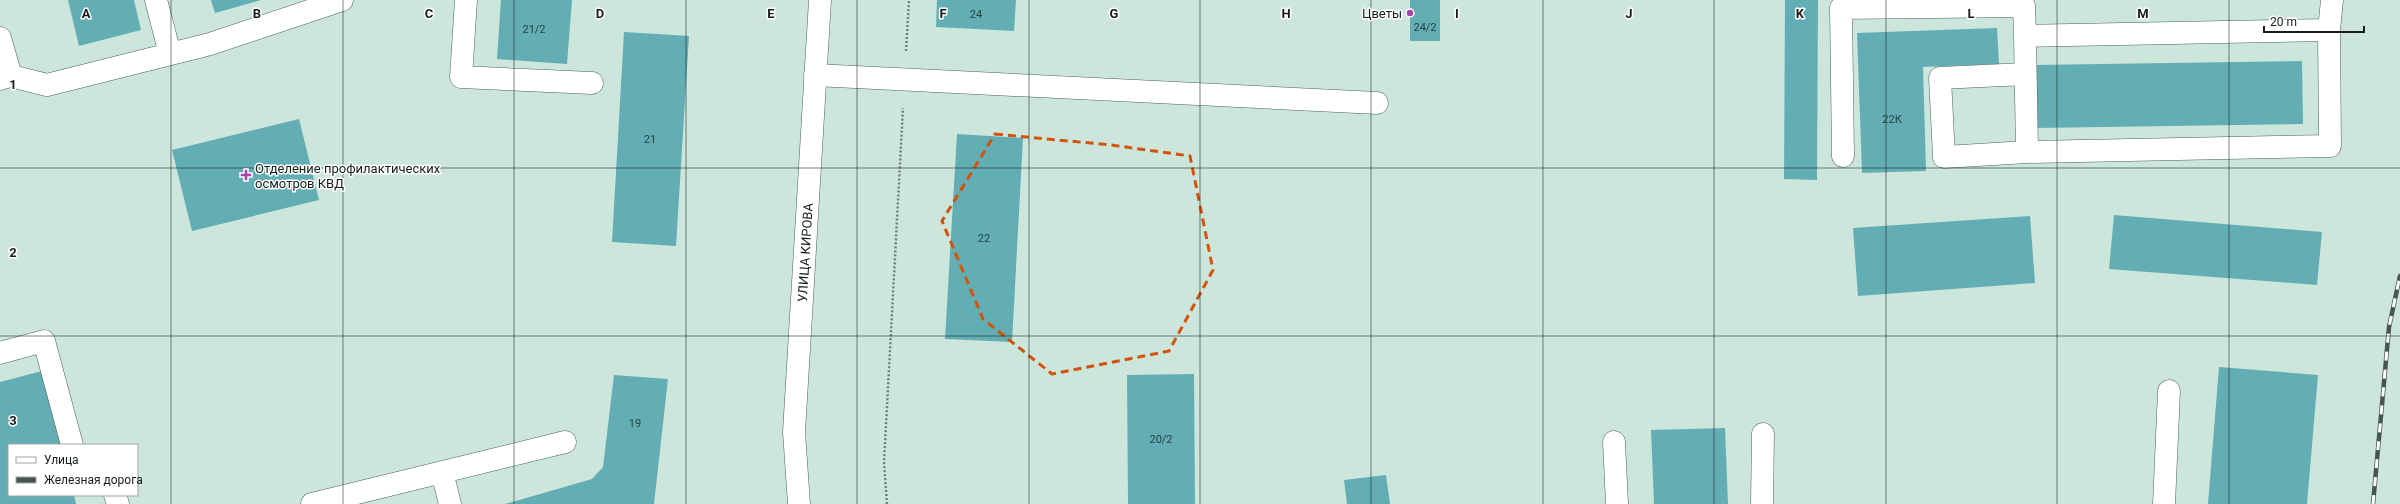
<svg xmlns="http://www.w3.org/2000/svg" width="2400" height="504" viewBox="0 0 2400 504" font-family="Roboto,sans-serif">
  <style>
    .building { fill: #62aeb4 }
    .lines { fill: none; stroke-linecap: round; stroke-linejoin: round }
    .minor-casing { stroke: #4a6058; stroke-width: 23 }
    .major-casing { stroke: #4a6058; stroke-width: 23 }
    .path { stroke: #6e7f79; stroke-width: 2.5; stroke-dasharray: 2 2; stroke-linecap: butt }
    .minor { stroke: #fff; stroke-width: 22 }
    .major { stroke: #fff; stroke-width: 22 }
    .rail-casing { stroke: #475550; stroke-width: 4.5 }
    .rail { stroke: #fff; stroke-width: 3; stroke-dasharray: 9; stroke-linecap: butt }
    .marked { fill: none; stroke: #d3530d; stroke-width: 3; stroke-dasharray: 8 5; stroke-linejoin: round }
    .grid { fill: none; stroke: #141d1a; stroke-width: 1; stroke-opacity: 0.55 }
    .poi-dot { fill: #a843a7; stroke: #fff; stroke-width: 1.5 }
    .labels { text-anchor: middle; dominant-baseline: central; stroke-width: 3; stroke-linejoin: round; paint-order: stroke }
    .number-label { font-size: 11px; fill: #284140 }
    .poi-label { font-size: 13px; fill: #141d1a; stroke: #fff; text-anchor: end }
    .street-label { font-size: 13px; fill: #141d1a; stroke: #fff }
    .grid-label { font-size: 13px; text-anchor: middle; font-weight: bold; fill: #141d1a; stroke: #fff; stroke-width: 3; stroke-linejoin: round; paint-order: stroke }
  </style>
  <rect width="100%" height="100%" fill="#cde6dc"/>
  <path class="building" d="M68,0H134L141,30L79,46Z
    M211,0H261L215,13Z
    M501,0H572L567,64L497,59Z
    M937,0H1016L1014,31L936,27Z
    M1410,0H1440V41H1410Z
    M1785,0H1818L1817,180L1784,179Z
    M1997,28L1999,64L1923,67L1926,171L1862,173L1857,33Z
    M624,32L689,36L676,246L612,242Z
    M2302,61L2303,124L2035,128L2034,65Z
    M299,119L319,200L192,231L172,150Z
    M957,134L1023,138L1012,342L945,339Z
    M2114,215L2322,232L2317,285L2109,269Z
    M2030,216L2035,283L1858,296L1853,228Z
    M2219,367L2318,375L2307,504H2208Z
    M42,371L61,445H9V495H74L76,504H0V382Z
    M1194,374L1195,504H1128L1127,375Z
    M614,375L668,379L654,504H505L592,479L603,467Z
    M1725,428L1728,504H1654L1651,430Z
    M1386,475L1390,504H1347L1344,480Z"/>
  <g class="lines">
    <defs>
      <path id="minor" d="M156,0L170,54
        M466,0L461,77L592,83
        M2025,36L2027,152L2330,146L2329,30
        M0,38L11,76L0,79
        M2025,74L1940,78L1944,157L2027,152
        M815,75L1377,103
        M11,76L47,85L210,44L342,0
        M1843,156L1841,8L2024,6L2025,36L2329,30L2332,0
        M0,353L44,341L72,445
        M1614,442L1617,504
        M442,472L450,504
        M115,495L118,504
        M312,504L565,442
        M1762,504L1763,434
        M2164,504L2169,391"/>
      <g id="major">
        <path id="s1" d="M799,504L794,432L820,0"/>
      </g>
    </defs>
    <use href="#minor" class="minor-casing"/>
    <use href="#major" class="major-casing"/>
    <path class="path" d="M906,51L909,0
      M887,504L884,462L903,108"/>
    <use href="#minor" class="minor"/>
    <use href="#major" class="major"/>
    <defs>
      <path id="rail" d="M2373,504L2389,327L2400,276"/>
    </defs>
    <use href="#rail" class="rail-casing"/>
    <use href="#rail" class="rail"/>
  </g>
  <path class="marked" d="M995,134L1111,145L1190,156L1213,270L1169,351L1052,374L983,319L942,221Z"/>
  <path class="grid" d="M171,0V504M343,0V504M514,0V504M686,0V504M857,0V504M1029,0V504M1200,0V504M1371,0V504M1543,0V504M1714,0V504M1886,0V504M2057,0V504M2229,0V504M0,168H2400M0,336H2400"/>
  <g class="poi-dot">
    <circle cx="1410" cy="13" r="4"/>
    <path d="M244 169h4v4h4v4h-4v4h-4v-4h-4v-4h4z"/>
  </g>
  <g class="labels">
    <g class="number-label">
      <text x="976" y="14">24</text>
      <text x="1425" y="27">24/2</text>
      <text x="534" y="29">21/2</text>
      <text x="1892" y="119">22К</text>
      <text x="650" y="139">21</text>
      <text x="984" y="238">22</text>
      <text x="635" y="423">19</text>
      <text x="1161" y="439">20/2</text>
    </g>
    <g class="poi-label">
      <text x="1402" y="13">Цветы</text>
      <text x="255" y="168" text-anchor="start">Отделение профилактических<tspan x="255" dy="15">осмотров КВД</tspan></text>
    </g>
    <g class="street-label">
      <text stroke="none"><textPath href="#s1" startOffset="252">УЛИЦА КИРОВА</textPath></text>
    </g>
  </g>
  <g class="grid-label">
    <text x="86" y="18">A</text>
    <text x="257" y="18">B</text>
    <text x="429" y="18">C</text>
    <text x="600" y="18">D</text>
    <text x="771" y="18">E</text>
    <text x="943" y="18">F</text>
    <text x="1114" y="18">G</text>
    <text x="1286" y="18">H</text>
    <text x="1457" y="18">I</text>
    <text x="1629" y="18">J</text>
    <text x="1800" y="18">K</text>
    <text x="1971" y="18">L</text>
    <text x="2143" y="18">M</text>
    <text x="13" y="89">1</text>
    <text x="13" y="257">2</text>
    <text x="13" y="425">3</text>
  </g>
  <rect x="8" y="444" width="130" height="52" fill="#ffffff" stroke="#a1a5a3"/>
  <rect x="16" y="457" width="20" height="6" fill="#ffffff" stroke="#a1a5a3"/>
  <text x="44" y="464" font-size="12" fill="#141d1a">Улица</text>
  <rect x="16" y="477" width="20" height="6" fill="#475550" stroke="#a1a5a3"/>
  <text x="44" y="484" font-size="12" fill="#141d1a">Железная дорога</text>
  <path d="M2264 26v6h100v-6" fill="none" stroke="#141d1a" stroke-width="2"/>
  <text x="2270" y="26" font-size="12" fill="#141d1a" stroke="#ffffff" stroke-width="3" paint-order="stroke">20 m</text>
</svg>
